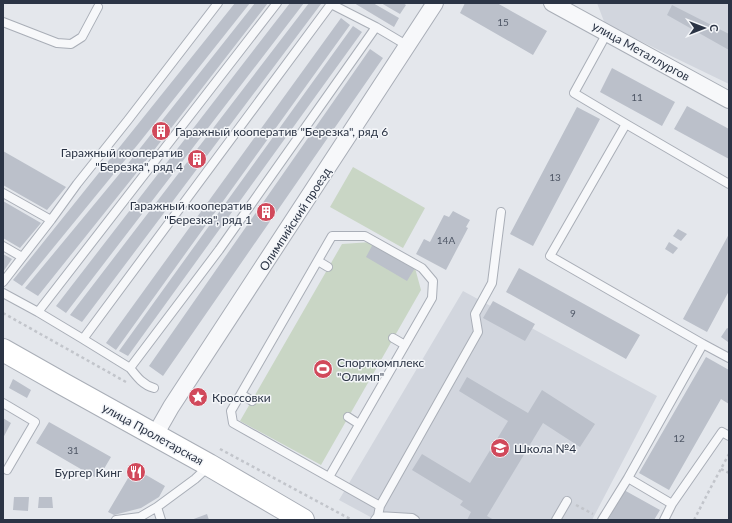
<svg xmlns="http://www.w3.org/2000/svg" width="732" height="523" viewBox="0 0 732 523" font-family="Lato,sans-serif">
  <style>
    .built { fill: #d2d6de }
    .green { fill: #c9d6c5 }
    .building { fill: #bbc0ca }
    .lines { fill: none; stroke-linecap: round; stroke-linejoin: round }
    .service-casing { stroke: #a9aeb7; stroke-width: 10 }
    .minor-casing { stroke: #a9aeb7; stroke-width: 18 }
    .secondary-casing { stroke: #a9aeb7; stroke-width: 24 }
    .path { stroke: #c2c5cb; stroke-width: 2.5; stroke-dasharray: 3 3; stroke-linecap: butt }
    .service { stroke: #f7f8fa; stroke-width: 8 }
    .minor { stroke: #f7f8fa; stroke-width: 16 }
    .secondary { stroke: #fff; stroke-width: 22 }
    .labels { text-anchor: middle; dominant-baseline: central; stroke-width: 3; stroke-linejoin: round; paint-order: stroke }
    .number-label { font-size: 10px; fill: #4f5766 }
    .street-label { font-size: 12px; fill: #2b3445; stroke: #f4f6f9 }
    .poi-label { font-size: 12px; fill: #2b3445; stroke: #f4f6f9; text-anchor: start }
  </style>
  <rect width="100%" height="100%" fill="#e4e7ec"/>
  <path class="built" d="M597,3H729V84L605,24Z
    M463,291L657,396L592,520H376L339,500Z"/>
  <path class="green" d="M353,167L425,208L403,248L330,207Z
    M371,242L415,268L421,290L321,465L240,421L342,244Z"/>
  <path class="building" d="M235,3H250L139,143L22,286L13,280Z
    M255,3H268L134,176L38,296L25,288L126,166Z
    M290,3H304L66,313L56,306Z
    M309,3H319L321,4L82,322L70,315Z
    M354,3H373L399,18L394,27Z
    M381,3H403L406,5L400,14Z
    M465,3H497L547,31L533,55L460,13Z
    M672,5L729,34V50L667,15Z
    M341,18L350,25L116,350L106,343Z
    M353,26L362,32L128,356L119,351Z
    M370,49L383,58L163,376L149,366Z
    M612,68L675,102L662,126L600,92Z
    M687,106L729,129V159L674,129Z
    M577,107L600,119L533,246L510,234Z
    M3,151L66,187L47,210L3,185Z
    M3,201L41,223L20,248L3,238Z
    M453,211L470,220L466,227L468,228L446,270L416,254L424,239L430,242L444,215L449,217Z
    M678,229L687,234L681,241L673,236Z
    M729,234V291L707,332L683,319Z
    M669,242L678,248L673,254L665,249Z
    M373,244L415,268L407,281L366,257Z
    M3,254L12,259L3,272Z
    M519,268L640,335L626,359L506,292Z
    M493,301L535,324L525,341L483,318Z
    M727,328L729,329V339L728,342L721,337Z
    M706,357L729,370V404L721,399L669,490L639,473Z
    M467,377L528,413L542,390L595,424L580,447L543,423L487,516L494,520H467L471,512L460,505L463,501L412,470L422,454L470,483L508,421L459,391Z
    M13,379L31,390L27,398L9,388Z
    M3,418L11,423L3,438Z
    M49,422L111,457L98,479L36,443Z
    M134,468L165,486L159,497L141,508L114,515L108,512Z
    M624,490L660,510L654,520H608Z
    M14,497H29L28,511L13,510Z
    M39,497H52L53,508H38Z
    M207,514L209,520H191Z"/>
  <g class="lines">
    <defs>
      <path id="service" d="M3,22L57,43L71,44L82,37L98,7
        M607,33L574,93L626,124L729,184
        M626,124L550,256L703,344
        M3,193L51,220
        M3,246L22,257
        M318,261L328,267
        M3,282L51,220L77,184L128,120L218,3
        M3,293L38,312L277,3
        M38,312L83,339L331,4L376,27L408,46V45
        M393,338L405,345
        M83,339L130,368L219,250L376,27
        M130,368C137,377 143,385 154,388
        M241,394L252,401
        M3,403L35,422L7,470
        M348,417L359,424
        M329,477L432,298L433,281L422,268L365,236H332L231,411L233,423L380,506
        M628,478L703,344L729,358
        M157,507L161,520
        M378,516L380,506L478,332L475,314L492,283L501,212
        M116,520L140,517L157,507L195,479L209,466
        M375,520L378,516L412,518L415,520
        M556,520L567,501
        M602,520L628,478L672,504L722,432L729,436
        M664,520L672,504"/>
      <path id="minor" d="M552,3L729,100
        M155,435L171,407L435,3"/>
      <path id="secondary" d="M3,350L63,384L209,465L303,520"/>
    </defs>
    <use href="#service" class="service-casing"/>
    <use href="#minor" class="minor-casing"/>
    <use href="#secondary" class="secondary-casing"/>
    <path class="path" d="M3,313L126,382
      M220,449L352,520
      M721,469L729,473
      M576,505L593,514
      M694,520L710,489L729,454"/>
    <use href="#service" class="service"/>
    <use href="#minor" class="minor"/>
    <use href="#secondary" class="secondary"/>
  </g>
  <defs>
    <symbol id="building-disc" viewBox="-11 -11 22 22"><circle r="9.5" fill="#d1495b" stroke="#f4f6f9"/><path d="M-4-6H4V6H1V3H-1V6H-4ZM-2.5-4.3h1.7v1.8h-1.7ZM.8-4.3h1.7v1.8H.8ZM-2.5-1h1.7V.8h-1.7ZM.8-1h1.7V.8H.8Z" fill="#fff"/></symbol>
    <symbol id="stadium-disc" viewBox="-11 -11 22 22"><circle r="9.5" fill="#d1495b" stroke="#f4f6f9"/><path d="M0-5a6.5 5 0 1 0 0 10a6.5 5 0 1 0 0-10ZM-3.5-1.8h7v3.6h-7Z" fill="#fff"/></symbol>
    <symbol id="sight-disc" viewBox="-11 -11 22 22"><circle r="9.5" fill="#d1495b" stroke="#f4f6f9"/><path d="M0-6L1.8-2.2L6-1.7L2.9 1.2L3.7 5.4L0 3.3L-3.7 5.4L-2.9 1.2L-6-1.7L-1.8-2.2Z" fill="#fff"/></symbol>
    <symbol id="school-disc" viewBox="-11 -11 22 22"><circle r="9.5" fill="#d1495b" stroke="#f4f6f9"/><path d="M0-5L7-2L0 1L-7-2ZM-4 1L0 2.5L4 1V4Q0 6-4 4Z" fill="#fff"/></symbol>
    <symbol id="restaurant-disc" viewBox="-11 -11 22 22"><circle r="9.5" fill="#d1495b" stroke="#f4f6f9"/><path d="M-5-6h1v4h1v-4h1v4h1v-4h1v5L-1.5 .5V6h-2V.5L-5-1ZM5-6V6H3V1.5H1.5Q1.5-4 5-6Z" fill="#fff"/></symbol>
  </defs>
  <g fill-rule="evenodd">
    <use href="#building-disc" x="150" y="120" width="22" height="22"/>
    <use href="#building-disc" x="186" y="148" width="22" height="22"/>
    <use href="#building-disc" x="255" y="201" width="22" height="22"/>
    <use href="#stadium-disc" x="312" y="358" width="22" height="22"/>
    <use href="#sight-disc" x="187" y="386" width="22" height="22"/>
    <use href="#school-disc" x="489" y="437" width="22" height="22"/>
    <use href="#restaurant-disc" x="125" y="461" width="22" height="22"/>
  </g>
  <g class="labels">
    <g class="number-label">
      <text x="503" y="22">15</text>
      <text x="637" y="97">11</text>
      <text x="555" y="177">13</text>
      <text x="446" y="240">14А</text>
      <text x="573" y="313">9</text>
      <text x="679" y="438">12</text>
      <text x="73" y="450">31</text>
    </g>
    <g class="street-label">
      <text transform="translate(641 51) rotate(29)">улица Металлургов</text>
      <text transform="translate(295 219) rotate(-57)">Олимпийский проезд</text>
      <text transform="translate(153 434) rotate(29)">улица Пролетарская</text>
    </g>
    <g class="poi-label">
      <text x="175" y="131">Гаражный кооператив "Березка", ряд 6</text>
      <text x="183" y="152" text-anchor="end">Гаражный кооператив<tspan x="183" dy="14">"Березка", ряд 4</tspan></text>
      <text x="252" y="205" text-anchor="end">Гаражный кооператив<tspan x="252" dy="14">"Березка", ряд 1</tspan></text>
      <text x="337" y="362">Спорткомплекс<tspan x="337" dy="14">"Олимп"</tspan></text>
      <text x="212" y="397">Кроссовки</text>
      <text x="514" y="448">Школа №4</text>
      <text x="122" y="472" text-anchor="end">Бургер Кинг</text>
    </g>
  </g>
  <rect width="732" height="523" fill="none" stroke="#2b3445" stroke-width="8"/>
  <g transform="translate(704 28) rotate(90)" stroke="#f4f6f9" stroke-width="3" paint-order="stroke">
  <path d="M0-3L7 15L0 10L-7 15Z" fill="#2b3445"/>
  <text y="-6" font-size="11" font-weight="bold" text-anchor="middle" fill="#2b3445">С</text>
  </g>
</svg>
